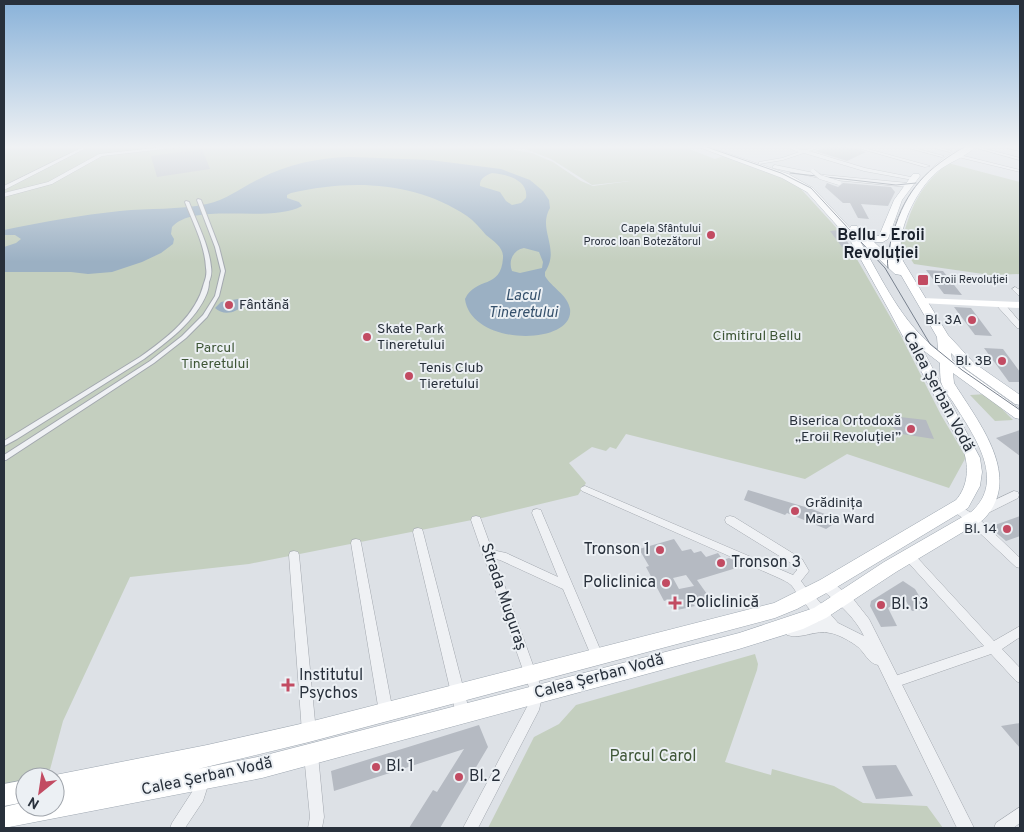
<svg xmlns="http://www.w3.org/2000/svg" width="1024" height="832" viewBox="0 0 1024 832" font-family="Overpass,sans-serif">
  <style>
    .green { fill: #c4cfbf }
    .water { fill: #9bb0c3; fill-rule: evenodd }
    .building { fill: #b5bac2; fill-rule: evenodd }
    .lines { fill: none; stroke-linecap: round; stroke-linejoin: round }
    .pedestrian-casing { stroke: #a3a8af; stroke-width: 2 }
    .minor-casing { stroke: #a3a8af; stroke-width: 1 }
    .tertiary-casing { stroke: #a3a8af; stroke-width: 1 }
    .primary-casing { stroke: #9da6b0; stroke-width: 1 }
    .pedestrian { fill: #eff1f4; fill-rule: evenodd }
    .minor { fill: #eff1f4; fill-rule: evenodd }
    .tertiary { fill: #eff1f4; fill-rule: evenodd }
    .secondary { fill: #fff; fill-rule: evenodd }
    .primary { fill: #fff; fill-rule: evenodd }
    .tram { stroke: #78818e; stroke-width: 1 }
    .pedestrian-bridge-casing { stroke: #a3a8af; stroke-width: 4.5; stroke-linecap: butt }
    .pedestrian-bridge { stroke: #eff1f4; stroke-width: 4 }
    .poi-dot { fill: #c24b62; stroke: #ecf0f4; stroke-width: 2 }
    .labels { text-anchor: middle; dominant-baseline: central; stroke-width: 4; stroke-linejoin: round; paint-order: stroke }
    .far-poi-label { font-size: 11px; fill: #28303b; stroke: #ecf0f4; text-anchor: end }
    .poi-label { font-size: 14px; fill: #28303b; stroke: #ecf0f4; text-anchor: start }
    .park-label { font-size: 14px; fill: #3e5636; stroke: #ecf0f4 }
    .water-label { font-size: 15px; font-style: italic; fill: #35506b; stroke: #ecf0f4 }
    .far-district-label { font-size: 16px; font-weight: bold; fill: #1a212c; stroke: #ecf0f4 }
    .near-street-label { font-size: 16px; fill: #28303b; stroke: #ecf0f4 }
    .near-poi-label { font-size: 16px; fill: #28303b; stroke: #ecf0f4; text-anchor: start }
    .near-park-label { font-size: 16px; fill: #3e5636; stroke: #ecf0f4 }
  </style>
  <rect width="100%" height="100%" fill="#dde1e6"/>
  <path class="green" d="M4,146H489L532,153L553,162L581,181L593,186L630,181L592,185L551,159L518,146H693L696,147L689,149L715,159L723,156L783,178L801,189L843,235L900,334L941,415L966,457L949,488L847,454L805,479L626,434L616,449L610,447L606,451L592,447L569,463L586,483L578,495L482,518L249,564L130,577L63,721L48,777H25V781L4,785Z
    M948,163L1020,182V274L990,275L914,264L901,244C911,207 918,188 948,163Z
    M987,394L1013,420L995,421L970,395Z
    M755,654L758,664L757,670L725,762L771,775L772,769L834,786L863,803L927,806L943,828H488L534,737L559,724L576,705Z"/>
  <path class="water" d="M350,157L430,160L501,169L530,180L543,191L549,200L550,208C537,230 561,248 545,272V276C551,287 568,295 570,309C575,346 471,347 465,299C476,276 501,290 503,258C504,247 493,241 486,235C480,228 474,221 467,216C416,181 349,179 291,193L287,195V198L299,202L302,206C270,224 195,201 172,227L171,234L174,239L173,244L161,253L142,262L112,272L88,274L71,272H4V247L16,243L21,239L15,235H4V230C43,222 81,215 120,211C150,208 178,210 207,204C226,200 241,188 259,179C288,164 317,158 350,157ZM492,173C506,174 529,180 526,198L521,203L512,205L506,201L500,192L480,186C479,179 486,175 492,173ZM524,248L539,252L543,262L542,268L520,273L512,271C508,261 513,250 524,248Z
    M238,299L243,305C237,313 223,316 215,308L221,302Z"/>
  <path class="building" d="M824,146H845L866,152L847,161L815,151L823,149Z
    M202,149L210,169L157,177L151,156Z
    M827,183L838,187L843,183L891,187L895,192L888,206L861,204L869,219L858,218L850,203H843L825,187Z
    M839,230L845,238L852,249L842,247L830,231Z
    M926,270L943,271L962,295L944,294Z
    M954,307L971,308L992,336L975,335Z
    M984,348L1003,349L1020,372V382H1009Z
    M900,417L926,420L934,439L902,434L888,424L891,418Z
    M1020,430V456L996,438Z
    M748,490L812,509L840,520L826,529L787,513L785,515L744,500Z
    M1020,516V536L1006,541L993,530L995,525Z
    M674,539L682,551L691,549L694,553L701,551L706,557L718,553L723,560L729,558L741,563L743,566L697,580L712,601L693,604L695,606L673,611L667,600L664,601L646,567L649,566L639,549ZM686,575L694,586L679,589L673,578Z
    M903,581L915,589L927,609L912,611L904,598L888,608L897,626L881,627L870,606L871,601Z
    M1020,723V748L1001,726Z
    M479,725L488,747L440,828H409L433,790L437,792L464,749L334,791L331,771Z
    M896,765L913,796L876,799L862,766Z"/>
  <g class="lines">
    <defs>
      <path id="pedestrian" d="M198,199L201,200L219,247L225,271L219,296L207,317L186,338L154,363L6,460H4V455L150,361L182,336L203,315L215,296L221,271L215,247L197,200Z
        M186,201L189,202C197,223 209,245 211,267C212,273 211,277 209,282C209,286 208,290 207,293C196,321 167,342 144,359L17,439L4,446V441L140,357C167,338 196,316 204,283C206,278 207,273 206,268C205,245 193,223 185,202Z"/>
      <path id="minor" d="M85,146H90L4,190V186Z
        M173,146H184L182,147L102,156L52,184L4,197V193L48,182L99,154Z
        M783,146C790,145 797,150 805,150C811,149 816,146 822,146V147L809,151L865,168L916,178L913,180L864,171L804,153L783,160L759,164V162L782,158L799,152Z
        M851,146H857L930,166L925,167Z
        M901,146H907L944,156L942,157Z
        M927,146H933L952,151L950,152Z
        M969,146H975L1020,158V160Z
        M999,146H1006L1020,149V151Z
        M956,154L1020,170V172L954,156V154Z
        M775,165L824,175L908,183L911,185L908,187L824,179L773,168V166Z
        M1015,287L1020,290V296L1018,295L1012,289Z
        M998,303H1004L1020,322V328H1017L998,307Z
        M585,486L793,575L797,570L794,565L726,523L725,520L726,517L730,516L734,517L802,559L809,571L801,581L812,596L810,599C799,603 797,591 791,585C788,582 783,580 779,578L582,491L580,489L582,487Z
        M1014,491L1018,492L1019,495L1018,498L988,513H980L979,510L980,507Z
        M957,504L976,516L1020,558V568L1016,567L968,522L953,511L952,508L953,505Z
        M537,509L541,510L542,513L603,656L601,660L597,661L593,660L563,589L500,560L495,559L543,693L539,710L478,828H463L528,705L531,693L471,520L472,517L476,516L480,517L492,550L506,553L558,577L532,513L533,510Z
        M418,528L422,529L423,532L470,714L468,718L463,720L458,718L456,714L413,532L414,529Z
        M356,539L360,540L361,543L393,712L391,716L386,718L381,716L379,712L351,543L352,540Z
        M294,551L298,552L299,555L316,732L314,737L309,738L304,737L302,732L289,555L290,552Z
        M909,552L913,553L994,641L1020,626V637L1002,649L1020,668V683L1016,681L991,654L893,688L889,686L887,682L889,678L984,646L905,559L904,556L905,553Z
        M311,748L316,750L318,755L324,817L322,828H308L310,817L304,755L306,750Z
        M203,772L208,774L210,779L203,801L185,828H170L172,823L192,792L198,774Z
        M1020,807V823L1013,828H994L996,823Z"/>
      <path id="tertiary" d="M826,580L831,581L854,600L869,619L974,828H957L878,665C868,663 865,653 858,647C852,642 838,634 830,633C816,629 801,640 787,635L785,631L787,627L819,621L799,596L801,592L806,591L811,592L838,623L864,636C854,616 838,603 821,589L820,585L821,581Z"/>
      <path id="primary" d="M696,146H706L788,174L813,188L850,228L851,226H857L868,236H879L894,200L913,174H919L920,176L902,200L888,239L883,242H874L893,260C880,221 935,146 976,146C968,156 949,162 938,171C917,188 893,234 903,261L948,335L974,363L1020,395V405L1015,404L966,369L951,353L952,360L1020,409V419L1015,418L953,373L954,383C979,423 1024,478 983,520L896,572L826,618L803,629L739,649L262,778L4,828V807L25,802V807H55V777H50L55,775L207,745L309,722L774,603L820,580L956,500C968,486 969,468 964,452L890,312L850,240L807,192L782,178ZM860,241L895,274L901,275L937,337L938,350C902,324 882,279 860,241ZM923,350L940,363C940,369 940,376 941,382C943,389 949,396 953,402C972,433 1008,480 971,512L884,562L814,608L739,633L262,756L198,769L309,742L775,618L797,609L832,590L968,508L980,486L982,472L980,458Z
        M25,780V802L4,806V784Z"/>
    </defs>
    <use href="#pedestrian" class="pedestrian-casing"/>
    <use href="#minor" class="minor-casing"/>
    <use href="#tertiary" class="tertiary-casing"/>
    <use href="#primary" class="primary-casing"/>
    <use href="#pedestrian" class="pedestrian"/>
    <use href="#minor" class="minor"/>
    <use href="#tertiary" class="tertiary"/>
    <path class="secondary" d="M922,298L1020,302V308L919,303L917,301Z"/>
    <use href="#primary" class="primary"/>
    <path class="tram" d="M704,146L781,173L811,188L885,268L930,344L962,370L1020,410
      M790,173L896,185L916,183
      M888,268C886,256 890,245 893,233C906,189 927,168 966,146"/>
    <defs>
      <path id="pedestrian-bridge" d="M813,171L820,177L839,183"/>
    </defs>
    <use href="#pedestrian-bridge" class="pedestrian-bridge-casing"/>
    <use href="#pedestrian-bridge" class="pedestrian-bridge"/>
  </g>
  <linearGradient id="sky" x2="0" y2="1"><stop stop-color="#89b2d9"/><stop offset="0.56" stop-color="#f0f2f4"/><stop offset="1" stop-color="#f0f2f4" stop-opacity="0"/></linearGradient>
  <rect width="1024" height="262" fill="url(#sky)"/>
  <g class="poi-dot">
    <circle cx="711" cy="235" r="5"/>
    <rect x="917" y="274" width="12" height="12" rx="2.5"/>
    <circle cx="229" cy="305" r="5"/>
    <circle cx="972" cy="320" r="5"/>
    <circle cx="367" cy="337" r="5"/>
    <circle cx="1002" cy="361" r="5"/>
    <circle cx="409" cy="376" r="5"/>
    <circle cx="911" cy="429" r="5"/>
    <circle cx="795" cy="511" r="5"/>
    <circle cx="1007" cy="529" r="5"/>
    <circle cx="660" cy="550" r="5"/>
    <circle cx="721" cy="563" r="5"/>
    <circle cx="666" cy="583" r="5"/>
    <path d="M672.5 595.5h5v5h5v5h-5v5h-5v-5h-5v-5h5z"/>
    <circle cx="881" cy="605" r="5"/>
    <path d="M285.5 677.5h5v5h5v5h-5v5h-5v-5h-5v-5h5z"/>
    <circle cx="376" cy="767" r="5"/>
    <circle cx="459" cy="777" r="5"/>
  </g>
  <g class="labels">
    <g class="far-poi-label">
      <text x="701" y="229">Capela Sfântului<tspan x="701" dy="13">Proroc Ioan Botezătorul</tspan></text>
      <text x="934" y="280" text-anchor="start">Eroii Revoluției</text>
    </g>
    <g class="poi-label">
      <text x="239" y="305">Fântănă</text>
      <text x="962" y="320" text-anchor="end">Bl. 3A</text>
      <text x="377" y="329">Skate Park<tspan x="377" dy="16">Tineretului</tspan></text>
      <text x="992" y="361" text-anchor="end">Bl. 3B</text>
      <text x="419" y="368">Tenis Club<tspan x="419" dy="16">Tieretului</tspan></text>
      <text x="901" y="421" text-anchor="end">Biserica Ortodoxă<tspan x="901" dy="16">„Eroii Revoluției”</tspan></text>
      <text x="805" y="503">Grădinița<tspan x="805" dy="16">Maria Ward</tspan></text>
      <text x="997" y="529" text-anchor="end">Bl. 14</text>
    </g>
    <g class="park-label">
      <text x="757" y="336">Cimitirul Bellu</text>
      <text x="215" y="348">Parcul<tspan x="215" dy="16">Tineretului</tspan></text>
    </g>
    <g class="water-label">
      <text x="523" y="296">Lacul<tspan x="523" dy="17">Tineretului</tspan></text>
    </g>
    <g class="far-district-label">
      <text x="881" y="236">Bellu - Eroii<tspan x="881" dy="18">Revoluției</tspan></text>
    </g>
    <g class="near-street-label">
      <text transform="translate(938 392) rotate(62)">Calea Șerban Vodă</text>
      <text transform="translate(503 597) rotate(71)">Strada Muguraș</text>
      <text transform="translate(599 677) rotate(-15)">Calea Șerban Vodă</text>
      <text transform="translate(207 777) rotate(-12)">Calea Șerban Vodă</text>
    </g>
    <g class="near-poi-label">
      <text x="650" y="550" text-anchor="end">Tronson 1</text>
      <text x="731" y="563">Tronson 3</text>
      <text x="656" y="583" text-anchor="end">Policlinica</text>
      <text x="686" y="603">Policlinică</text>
      <text x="891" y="605">Bl. 13</text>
      <text x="299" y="676">Institutul<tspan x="299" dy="18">Psychos</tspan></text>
      <text x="386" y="767">Bl. 1</text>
      <text x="469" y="777">Bl. 2</text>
    </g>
    <g class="near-park-label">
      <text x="653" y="757">Parcul Carol</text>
    </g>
  </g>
  <rect width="1024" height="832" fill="none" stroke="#28303b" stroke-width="10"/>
  <g transform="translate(40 792) rotate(210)"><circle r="24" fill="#ecf0f4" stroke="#9ea3aa"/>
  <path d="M0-4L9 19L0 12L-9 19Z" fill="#c24b62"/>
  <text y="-8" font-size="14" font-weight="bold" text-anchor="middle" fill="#28303b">N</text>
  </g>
</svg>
